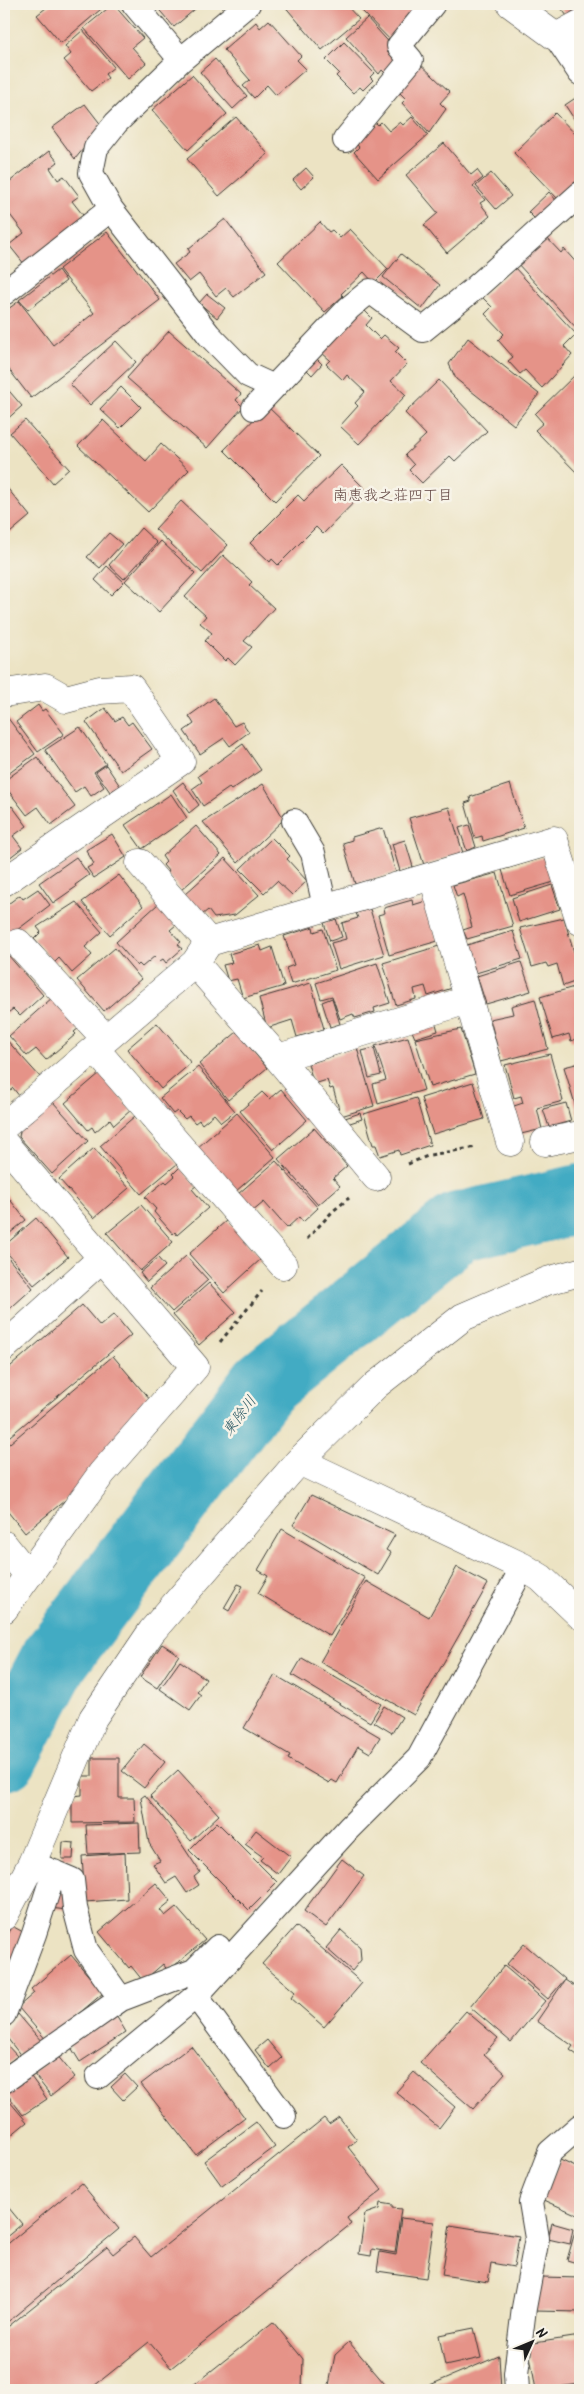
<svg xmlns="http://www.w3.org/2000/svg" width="584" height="2394" viewBox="0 0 584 2394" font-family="Kalam,'Klee One',sans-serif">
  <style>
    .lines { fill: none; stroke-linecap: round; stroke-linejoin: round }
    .river { stroke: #43abc3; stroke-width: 70 }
    .building { fill: #e59388 }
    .service-casing { stroke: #3b3a35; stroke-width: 26 }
    .minor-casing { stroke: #3b3a35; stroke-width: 29 }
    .path { stroke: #3b3a35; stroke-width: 3; stroke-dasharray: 4 4; stroke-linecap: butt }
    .service { stroke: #fff; stroke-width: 24 }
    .minor { stroke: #fff; stroke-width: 28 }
    .labels { text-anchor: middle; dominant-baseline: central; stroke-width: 5; stroke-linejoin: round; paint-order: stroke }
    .neighbourhood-label { font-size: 15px; fill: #624642; stroke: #f7f3e8 }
    .water-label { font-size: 15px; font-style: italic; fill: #2e5c67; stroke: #f7f3e8 }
  </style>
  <rect width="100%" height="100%" fill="#f7f3e8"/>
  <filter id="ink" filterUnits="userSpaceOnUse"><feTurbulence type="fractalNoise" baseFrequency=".02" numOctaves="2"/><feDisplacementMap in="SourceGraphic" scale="10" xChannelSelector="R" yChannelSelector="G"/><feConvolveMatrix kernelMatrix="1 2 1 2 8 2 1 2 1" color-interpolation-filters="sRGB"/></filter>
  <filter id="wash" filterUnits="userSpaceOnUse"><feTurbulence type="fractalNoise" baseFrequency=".0096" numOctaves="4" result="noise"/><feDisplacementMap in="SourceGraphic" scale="20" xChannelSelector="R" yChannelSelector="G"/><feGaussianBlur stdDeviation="1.12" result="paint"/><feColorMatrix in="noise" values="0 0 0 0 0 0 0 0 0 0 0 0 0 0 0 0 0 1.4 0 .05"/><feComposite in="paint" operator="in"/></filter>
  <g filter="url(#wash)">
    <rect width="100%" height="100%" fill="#ece3c3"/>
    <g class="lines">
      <path class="river" d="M4,1756L55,1659L264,1384L458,1227L580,1199"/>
    </g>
    <g id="blocks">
      <path class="building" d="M51,4H107L61,43L37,15Z
        M113,4L143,38L132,47L146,63L128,79L84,28Z
        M154,4H201L174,27Z
        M283,4H345L359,19L322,50Z
        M367,4H427L395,45L362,11Z
        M558,4H580V5L567,16Z
        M367,18L404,59L387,75L382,70L379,74L346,37Z
        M269,20L301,56L297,60L306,69L276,95L267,85L254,98L243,86L250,80L224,50L256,22L260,28Z
        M83,30L114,67L105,74L108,78L91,91L64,60L71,54L65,46Z
        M344,42L374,73L370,77L373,80L363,90L360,87L353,93L336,76L339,73L326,60Z
        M215,59L247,96L233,109L200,72Z
        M417,61L450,92L440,103L446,109L429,133L402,103L406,99L394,87Z
        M192,75L227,114L188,150L152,110Z
        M580,95V128L565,105Z
        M85,104L102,126L75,159L52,128Z
        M555,113L580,139V177L558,199L514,153Z
        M236,117L268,154L219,196L187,159Z
        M412,117L428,135L378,179L354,152L359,147L351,138L372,119L378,125L381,122L389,131L400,122L403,125Z
        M444,143L471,175L477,170L483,178L473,186L485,200L480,203L490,216L447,253L424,225L438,213L406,175Z
        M49,151L58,162L50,168L58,180L64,176L79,196L72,201L86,219L25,265L9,245L24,233L4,207V186Z
        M306,168L314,177L301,189L293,180Z
        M491,173L511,196L496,209L476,186Z
        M549,192L557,201L537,221L528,212Z
        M225,219L266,272L234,297L226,288L216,296L199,274L189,282L174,264L190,252L188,249Z
        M320,222L329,232L332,230L340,238L350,229L388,269L374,283L364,272L341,294L343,296L325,312L278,262Z
        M107,232L160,300L31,398L4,363V312L19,301L53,345L94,313L59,269Z
        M546,237L561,253L564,249L580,267V332L517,263Z
        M401,254L440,285L422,309L383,277Z
        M514,267L576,334L564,346L572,355L542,388L525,370L520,374L508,361L513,357L498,340L504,334L485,314L492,307L482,297Z
        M58,270L66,281L28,310L19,300Z
        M207,294L225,308L217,318L199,303Z
        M363,309L372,318L366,325L380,339L384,335L399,348L395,352L407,364L391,381L406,395L359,444L340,426L358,406L355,403L365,392L347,375L343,380L326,364L330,360L322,353Z
        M169,331L241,394L236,400L243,407L207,448L127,378Z
        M468,338L539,394L514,425L456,379L449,364Z
        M116,341L136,362L90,405L70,384Z
        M315,357L322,364L312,375L305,368Z
        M578,372L580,375V476L535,430L543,423L535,414Z
        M439,380L487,431L455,461L450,456L422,483L409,470L414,465L405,455L426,435L405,413Z
        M4,385L22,406L4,422Z
        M121,387L141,407L120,428L100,409Z
        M267,406L319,456L275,501L224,450Z
        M25,420L69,469L53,483L10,433Z
        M103,420L146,461L161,444L189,470L148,512L78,446Z
        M341,465L366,490L323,534L316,527L278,565L272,559L270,562L250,543L298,495L304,501Z
        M4,484L30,516L4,538Z
        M181,501L228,545L202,573L155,529Z
        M141,528L157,543L124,579L109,565Z
        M109,533L122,544L100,568L87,557Z
        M161,541L195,573L159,612L125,581Z
        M223,555L252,582L249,585L274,608L244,641L252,647L235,665L228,658L225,661L205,641L212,633L200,623L206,616L185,597Z
        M107,566L124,582L111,595L95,580Z
        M214,698L234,726L242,722L249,732L230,746L224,738L200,754L184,731L194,724L189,716Z
        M38,705L42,711L45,709L64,734L38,752L16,722Z
        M105,708L115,721L122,717L128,725L132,722L152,749L121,771L86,722Z
        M4,713L35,754L4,777Z
        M80,727L106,764L94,772L104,787L91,796L84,786L75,792L45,750Z
        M243,744L261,770L231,790L229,788L203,806L192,789L202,782L198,776Z
        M37,757L75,807L51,825L38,807L27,815L4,785V781Z
        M106,765L120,786L110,792L96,772Z
        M183,782L199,805L189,813L173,790Z
        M263,784L284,819L238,863L203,822Z
        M510,784L524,828L483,841L482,836L475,838L465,803L471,801L470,797Z
        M171,794L187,818L142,849L125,825Z
        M12,806L27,826L13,836L22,848L4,862V812Z
        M449,807L463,853L424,865L409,818Z
        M469,825L476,847L467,851L459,828Z
        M196,826L221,855L181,890L167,873L169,872L163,865L166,862L162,856Z
        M383,828L396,873L355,884L343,843L352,840V837Z
        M112,834L126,857L94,878L87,868L94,864L86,850Z
        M272,838L290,856L287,859L307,881L292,895L277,881L264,893L240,869Z
        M405,840L413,867L400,871L392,844Z
        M76,857L89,875L75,885L76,887L53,903L39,883Z
        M545,857L554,882L510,895L502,870Z
        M225,858L259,895L235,915L214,918L208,910L202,915L184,895Z
        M497,873L513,926L467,939L463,930L472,927L463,894L457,897L453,885Z
        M119,875L143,906L110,935L82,902Z
        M552,885L560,909L519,922L512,898Z
        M38,889L50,905L4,940V907L20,895L23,899Z
        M412,900L413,905L426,901L438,941L389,955L378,915L385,913L384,908Z
        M76,902L102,932L85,947L92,955L72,973L59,958L54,963L34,939L41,932L37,927Z
        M158,904L176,925L170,930L181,942L178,944L182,949L166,963L163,959L160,961L155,956L142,967L139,964L137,966L116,942Z
        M370,909L384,955L339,969L331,943L346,939L342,923L358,918L356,913Z
        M564,918L574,952L577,951L580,963V980L563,986L557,964L548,967L546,963L532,967L520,928Z
        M336,919L342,937L330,941L324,923Z
        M313,927L314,932L323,929L336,970L291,984L286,968L294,965L284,936Z
        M513,931L522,959L476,973L467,945Z
        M260,945L262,951L272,947L284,986L243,998L237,979L228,981L223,965L232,963L229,954Z
        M439,946L452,988L428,996L425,986L414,989L416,999L396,1005L383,963Z
        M115,948L141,979L104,1011L77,980Z
        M8,955L43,995L20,1016L13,1009L4,1016V959Z
        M521,962L531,991L486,1004L477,976Z
        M377,963L390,1003L374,1008L375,1012L355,1018L353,1014L340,1019L332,996L321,999L316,983Z
        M311,983L324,1029L297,1037L292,1020L267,1028L259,998Z
        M574,987L576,993L580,992V1038L571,1041L569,1034L553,1039L540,997Z
        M53,997L79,1028L74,1032L76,1034L46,1060L36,1049L27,1056L9,1036Z
        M332,998L340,1024L330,1027L322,1002Z
        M535,999L548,1049L501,1061L490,1019L513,1014L511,1006Z
        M157,1023L191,1063L161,1089L127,1049Z
        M436,1024L438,1031L415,1038L412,1031Z
        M461,1029L475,1074L430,1087L415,1039Z
        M237,1032L267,1068L228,1100L199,1064Z
        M4,1037L41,1078L20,1097L13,1088L4,1096Z
        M408,1037L424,1090L378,1104L373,1084L386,1080L375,1046Z
        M357,1048L374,1106L341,1116L333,1088L330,1089L327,1080L314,1084L308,1064Z
        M374,1048L381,1075L369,1078L362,1051Z
        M550,1054L563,1101L537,1108L542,1129L521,1134L514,1106L523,1103L521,1096L514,1098L505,1065Z
        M580,1063V1121L564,1067Z
        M198,1067L235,1111L221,1122L214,1114L202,1124L199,1120L195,1123L189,1116L185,1119L177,1111L173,1114L160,1098Z
        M100,1073L131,1110L114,1125L110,1119L95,1132L92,1127L88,1130L65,1103Z
        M473,1082L484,1119L433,1134L421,1098Z
        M281,1089L307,1120L273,1150L240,1111L262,1092L269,1099Z
        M416,1098L430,1145L400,1155L399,1150L380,1156L376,1145H373L364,1114Z
        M53,1102L88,1141L52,1174L19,1137L20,1131Z
        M566,1103L571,1121L549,1127L543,1109Z
        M237,1113L275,1157L235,1192L197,1148Z
        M360,1113L362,1119L347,1124L345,1118Z
        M135,1116L177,1164L141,1194L100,1146Z
        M314,1128L347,1166L333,1178L340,1186L318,1205L278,1159Z
        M94,1148L129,1188L94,1218L59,1179Z
        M276,1161L318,1208L303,1222L299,1217L287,1228L264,1202L252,1212L238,1194Z
        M180,1167L196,1186L192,1189L208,1208L177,1235L175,1232L173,1234L154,1212L156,1209L145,1197L165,1181L167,1183L175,1176L173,1174Z
        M4,1192L26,1220L4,1238Z
        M141,1205L173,1242L140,1271L107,1233Z
        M36,1218L68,1257L34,1285L4,1249V1246Z
        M227,1220L261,1259L224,1293L189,1254Z
        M4,1253L33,1288L4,1314Z
        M186,1256L208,1280L172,1312L150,1288Z
        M158,1258L165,1266L147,1282L140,1273Z
        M209,1283L236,1312L199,1345L173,1315Z
        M82,1305L100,1326L114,1314L131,1335L4,1441V1372Z
        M113,1356L156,1407L86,1483L25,1533L4,1507V1448Z
        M311,1495L395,1535L386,1550L391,1553L378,1575L293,1525Z
        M282,1529L365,1578L330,1636L258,1593L268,1576L258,1570Z
        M457,1567L488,1584L414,1715L320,1662L366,1581L429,1617Z
        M238,1584L243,1586L229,1611L224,1608Z
        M162,1644L179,1655L157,1688L140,1677Z
        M302,1658L381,1704L370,1722L292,1675Z
        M180,1661L206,1679L197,1692L201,1695L190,1710L160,1689Z
        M275,1675L380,1737L370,1753L358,1746L337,1783L332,1780L329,1783L288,1759L290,1755L244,1728Z
        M384,1706L402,1717L392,1733L374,1722Z
        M144,1744L165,1762L144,1788L122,1771Z
        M92,1758H119V1798H134L135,1822L72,1823V1796L82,1795V1776H92Z
        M178,1770L219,1815L191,1841L150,1796Z
        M145,1795L169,1825L200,1872L194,1877L199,1885L187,1893L176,1877L166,1883L153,1864L160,1861L149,1843L141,1798Z
        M217,1822L277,1882L249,1910L189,1850Z
        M139,1823L140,1852L88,1854L86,1825Z
        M256,1830L291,1857L278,1874L260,1860L263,1857L245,1844Z
        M63,1842L74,1843L73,1859H62Z
        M125,1853L127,1899L85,1902L82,1856Z
        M342,1859L364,1876L326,1927L304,1911Z
        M156,1883L171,1901L160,1910L165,1916L176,1907L205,1940L168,1971L163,1964L143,1981L131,1966L129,1968L99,1932Z
        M53,1891L65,1893L67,1910L50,1908Z
        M12,1926L23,1932L4,1985V1939Z
        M296,1926L362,1983L324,2027L291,1998L295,1992L262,1964Z
        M341,1930L360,1947L361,1960L352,1971L326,1948Z
        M524,1944L565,1979L548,1999L507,1964Z
        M71,1955L103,1993L47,2041L18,2007L34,1993L31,1989Z
        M504,1966L545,2001L511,2042L470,2007Z
        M565,1980L580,1990V2057L570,2050L573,2046L537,2021Z
        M466,2011L498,2038L484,2054L505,2073L473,2109L420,2063Z
        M18,2014L42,2042L22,2057L4,2034Z
        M115,2014L126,2032L80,2062L69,2044Z
        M267,2040L282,2058L270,2069L255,2050Z
        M6,2044L17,2056L5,2066L4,2046Z
        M191,2046L245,2118L196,2155L141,2084Z
        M56,2054L75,2077L51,2096L33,2073Z
        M414,2072L455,2107L439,2128L396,2092Z
        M29,2074L47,2099L23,2115L5,2091Z
        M125,2074L137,2087L123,2100L111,2087Z
        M4,2095L27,2122L4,2141Z
        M339,2117L357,2140L348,2147L382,2190L347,2218L351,2224L171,2368L149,2342L89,2390H4V2330L107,2247L113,2254L134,2237L151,2257L324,2118L329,2124Z
        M256,2122L275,2147L222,2186L204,2161Z
        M560,2160L580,2169V2216L542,2199Z
        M81,2183L119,2229L4,2325V2247Z
        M4,2202L22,2224L4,2239Z
        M380,2203L392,2205V2208L401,2209L395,2253L372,2249L371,2256L359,2254L365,2214L379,2209Z
        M401,2218L434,2222L426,2278L377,2271L380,2252L396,2255Z
        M552,2223L573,2229L570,2244L548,2239Z
        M450,2225L519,2236L514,2267L491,2263L488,2282L442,2275Z
        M575,2232L580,2234V2264L567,2260Z
        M541,2277L580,2278V2312L535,2311Z
        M273,2322L303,2359L302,2388L300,2390H187Z
        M474,2328L481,2358L445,2366L439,2335Z
        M580,2336V2384L536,2390L528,2344Z
        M349,2342L390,2390H328L335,2355Z
        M499,2356L501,2390H418Z"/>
    </g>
  </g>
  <g filter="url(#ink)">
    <use href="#blocks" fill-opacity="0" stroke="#3b3a35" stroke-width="1"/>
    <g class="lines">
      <defs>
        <path id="service" d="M134,4L181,60
          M248,4L181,60L116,123L96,148L91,173L111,209L209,335L248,375L274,387
          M556,37L580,73
          M345,140L411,60L399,46L433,4
          M4,293L111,209
          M254,408L349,308L370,291L423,330L475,288L580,194
          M294,821L313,853L325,907
          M32,1863L72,1880L75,1908L86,1950L121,1999L194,1971L218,1947
          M196,1996L284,2116
          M4,2014L34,1934L54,1872
          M98,2077L196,1996L349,1828L419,1758L523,1567
          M4,2081L121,1999
          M517,2390L516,2374L524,2308L537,2238L531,2202L550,2152L580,2126"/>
        <path id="minor" d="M511,4L556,37L580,24
          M4,693L45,687L66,699L100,690L131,688L181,761L4,882
          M140,863L209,942
          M433,877L510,1142
          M18,943L105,1038
          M195,963L278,1058L376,1177
          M95,1049L283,1265
          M278,1058L468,1000
          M4,1126L195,963L209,942L554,840L580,921
          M545,1142L580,1135
          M4,1143L195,1367L102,1473L4,1609
          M4,1347L102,1258
          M299,1461L523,1567L541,1578L580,1615
          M4,1545L28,1575
          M4,1916L32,1863L93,1718L152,1631L299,1461L376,1385L463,1317L547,1281L580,1272"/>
      </defs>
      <use href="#service" class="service-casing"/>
      <use href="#minor" class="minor-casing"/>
      <path class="path" d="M408,1164L430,1155L477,1147
        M307,1239L333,1211L349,1198
        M220,1342L262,1291"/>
      <use href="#service" class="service"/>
      <use href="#minor" class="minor"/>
    </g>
  </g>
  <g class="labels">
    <g class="neighbourhood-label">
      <text x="393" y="496">南恵我之荘四丁目</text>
    </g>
    <g class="water-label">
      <text transform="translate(240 1416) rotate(-53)">東除川</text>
    </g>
  </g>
  <rect width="584" height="2394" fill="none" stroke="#f7f3e8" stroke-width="20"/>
  <g transform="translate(532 2342) rotate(46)" stroke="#f7f3e8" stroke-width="4" paint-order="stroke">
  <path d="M0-4L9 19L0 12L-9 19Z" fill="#1c1c1c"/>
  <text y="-8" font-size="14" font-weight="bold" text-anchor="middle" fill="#1c1c1c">N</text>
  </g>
</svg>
